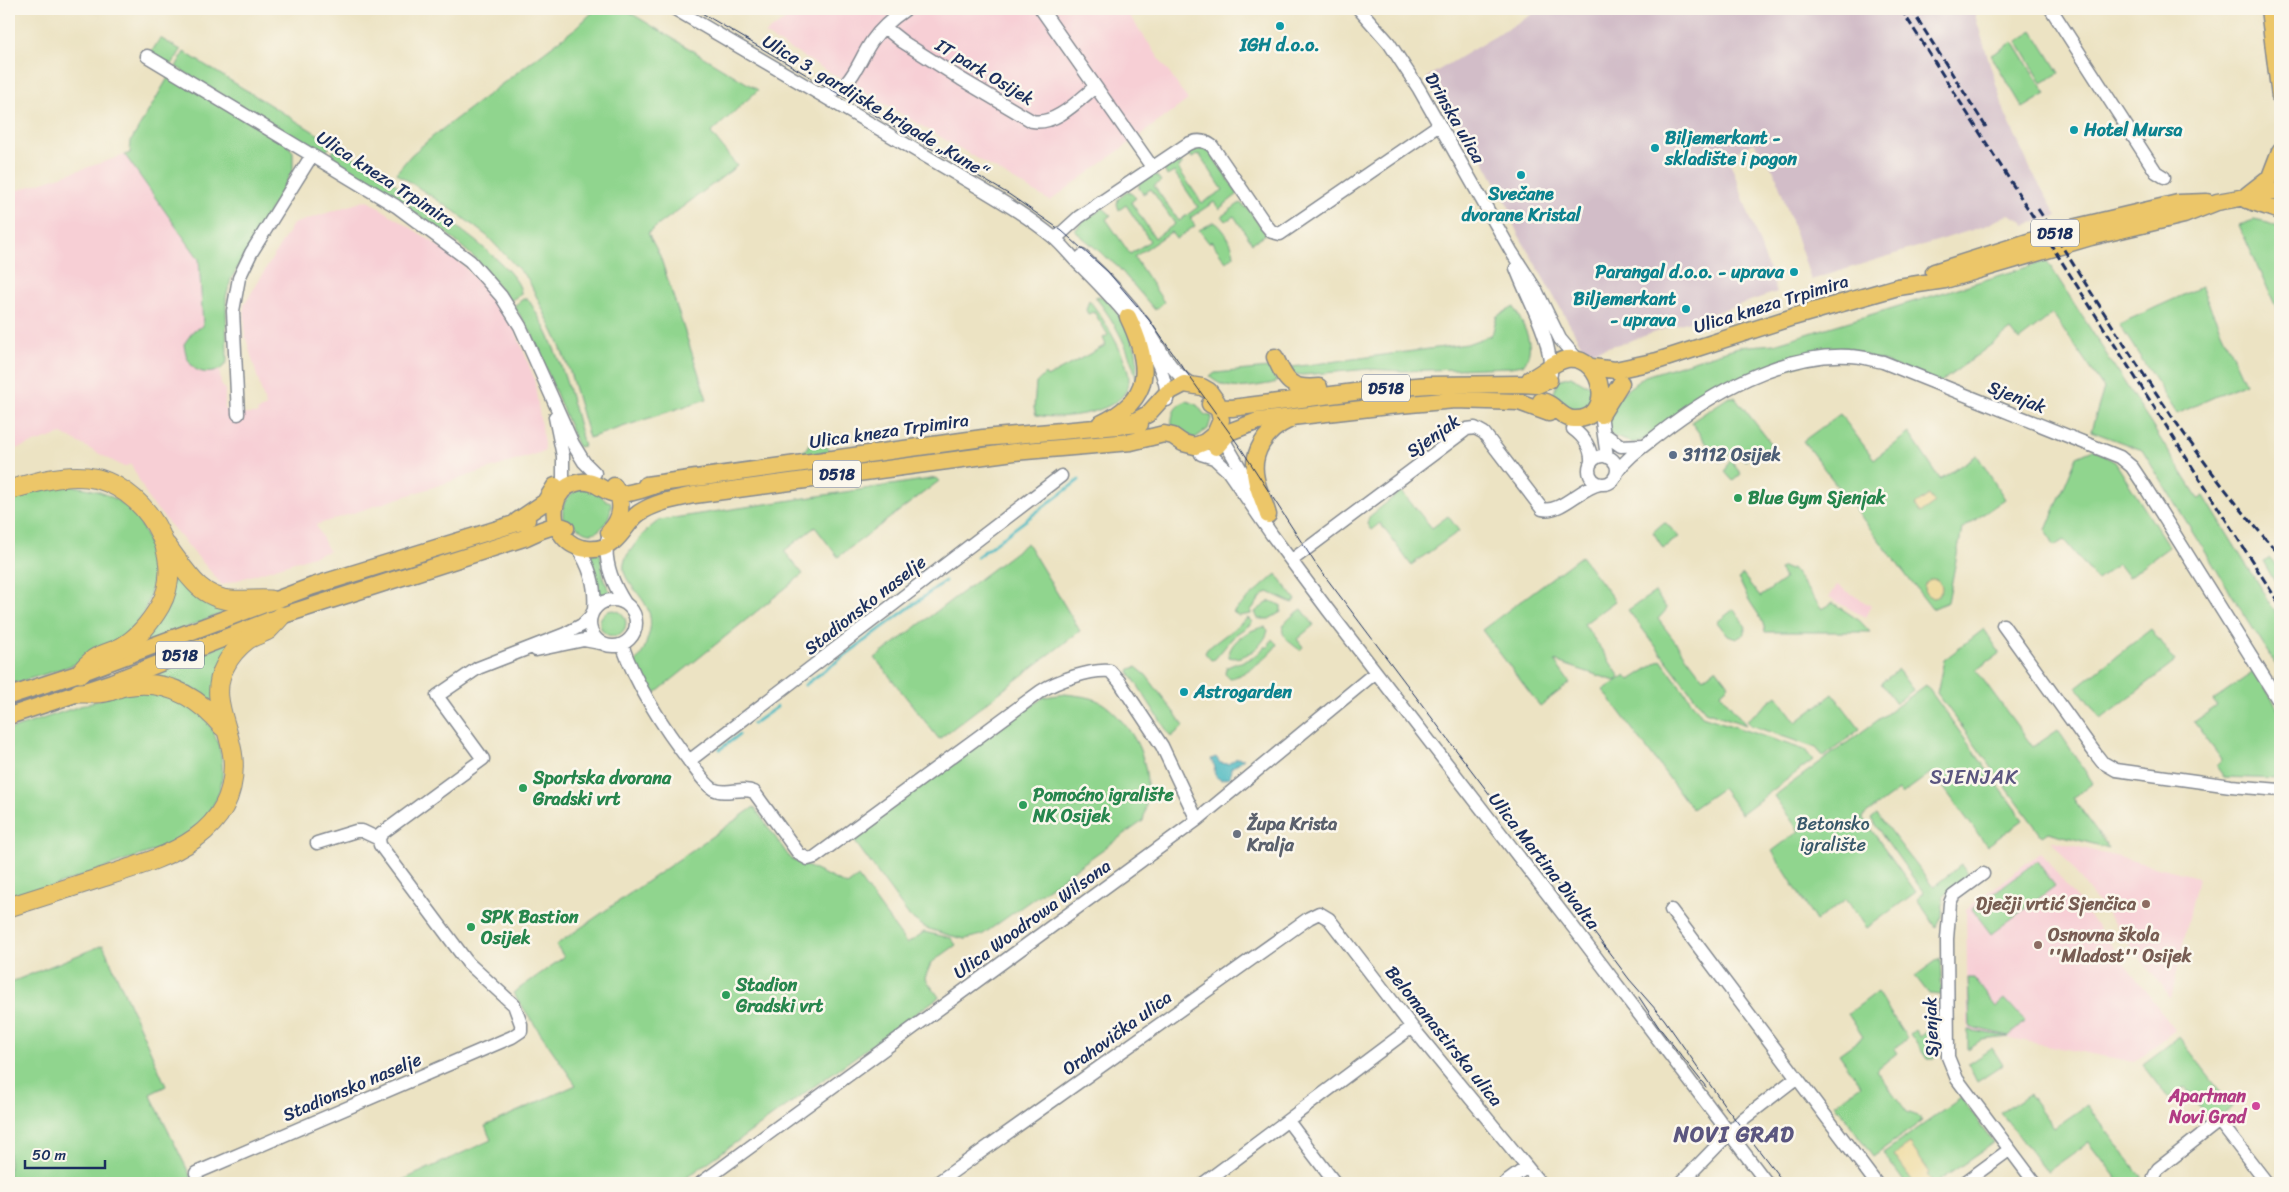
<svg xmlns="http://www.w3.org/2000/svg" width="2289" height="1192" viewBox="0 0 2289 1192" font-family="Sriracha,sans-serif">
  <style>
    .built { fill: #f7cfd5 }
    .industrial { fill: #d2bdc8 }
    .green { fill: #90d58e; stroke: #568276 }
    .sand { fill: #eeda9e; stroke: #84847e }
    .water { fill: #49b8c0; stroke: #32748f }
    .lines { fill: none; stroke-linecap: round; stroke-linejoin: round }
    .stream { stroke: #49b8c0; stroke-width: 3 }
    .minor-casing { stroke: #848990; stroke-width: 15 }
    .major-casing { stroke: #848990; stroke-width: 19 }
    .highway-casing { stroke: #848990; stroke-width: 21 }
    .minor { stroke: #fff; stroke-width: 12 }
    .major { stroke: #ecc669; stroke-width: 16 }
    .highway { stroke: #ecc669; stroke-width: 19 }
    .tram { stroke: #1b2f5e; stroke-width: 1 }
    .rail { stroke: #1b2f5e; stroke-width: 3; stroke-dasharray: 8 4; stroke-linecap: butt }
    .culture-dot { fill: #0f9aa8; stroke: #fbf7ec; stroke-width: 2 }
    .service-dot { fill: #5c6f8a; stroke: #fbf7ec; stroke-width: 2 }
    .leisure-dot { fill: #2e9e5b; stroke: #fbf7ec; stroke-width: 2 }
    .worship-dot { fill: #6b7280; stroke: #fbf7ec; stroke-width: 2 }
    .education-dot { fill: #8d6e63; stroke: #fbf7ec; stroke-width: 2 }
    .hotel-dot { fill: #d1479c; stroke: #fbf7ec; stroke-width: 2 }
    .labels { text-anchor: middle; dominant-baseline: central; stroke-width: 5; stroke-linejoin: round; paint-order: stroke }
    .shield { fill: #fbf7ec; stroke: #5e6b89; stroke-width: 1 }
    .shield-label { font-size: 16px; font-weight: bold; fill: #1b2f5e }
    .culture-label { font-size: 18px; font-weight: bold; fill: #0d838f; stroke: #fbf7ec; text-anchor: start }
    .street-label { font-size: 18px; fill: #1b2f5e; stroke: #fbf7ec }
    .service-label { font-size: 18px; font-weight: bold; fill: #4e5e75; stroke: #fbf7ec; text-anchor: start }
    .leisure-label { font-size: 18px; font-weight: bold; fill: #27864d; stroke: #fbf7ec; text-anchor: start }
    .worship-label { font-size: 18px; font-weight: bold; fill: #5b616d; stroke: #fbf7ec; text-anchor: start }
    .park-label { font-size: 18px; fill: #38586a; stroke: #fbf7ec }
    .education-label { font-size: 18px; font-weight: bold; fill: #785e54; stroke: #fbf7ec; text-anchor: end }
    .hotel-label { font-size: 18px; font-weight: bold; fill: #b23c85; stroke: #fbf7ec; text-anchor: end }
    .quarter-label { font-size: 20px; letter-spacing: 1px; fill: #5b5680; stroke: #fbf7ec }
    .district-label { font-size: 22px; font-weight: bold; letter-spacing: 1px; fill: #5b5680; stroke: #fbf7ec }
  </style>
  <rect width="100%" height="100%" fill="#fbf7ec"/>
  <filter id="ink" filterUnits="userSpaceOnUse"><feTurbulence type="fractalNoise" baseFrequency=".02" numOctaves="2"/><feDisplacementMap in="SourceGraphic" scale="10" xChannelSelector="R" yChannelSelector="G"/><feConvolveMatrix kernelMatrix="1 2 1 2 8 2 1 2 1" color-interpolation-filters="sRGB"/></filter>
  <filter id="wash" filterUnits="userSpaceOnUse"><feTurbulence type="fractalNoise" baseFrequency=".0096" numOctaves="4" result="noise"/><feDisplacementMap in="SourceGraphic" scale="20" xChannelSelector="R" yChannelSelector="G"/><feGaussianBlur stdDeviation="1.12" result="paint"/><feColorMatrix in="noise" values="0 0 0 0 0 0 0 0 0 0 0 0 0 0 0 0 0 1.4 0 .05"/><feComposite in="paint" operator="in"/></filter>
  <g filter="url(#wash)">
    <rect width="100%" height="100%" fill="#ece3c3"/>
    <path class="built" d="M802,9H1125L1188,100L1050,201L764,34Z
      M125,155L199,259L218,356L221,384L225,390V409L230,414H258L257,411L266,407L245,335L244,305L293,224L367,200L430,240L463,265L497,303L516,332L534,378L545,451L316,525L329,551L222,585L149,500L131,464L124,467L62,434L9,451V193Z
      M1837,585L1871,606L1865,617L1829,598Z
      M2051,840L2198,877L2171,999Z
      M2041,852L2175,1030L2134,1062L1968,1030L1966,909Z"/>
    <path class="industrial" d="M1541,9H1973L2005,113L2031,170L2057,216L2025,225L2021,220L2009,214L1985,226L1811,280L1775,173L1754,143L1728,156L1777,292L1626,342L1586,353L1517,232L1513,223L1516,220L1480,154L1461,128L1438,84L1431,86L1427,77Z"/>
    <path class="green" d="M596,9H624L758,90L711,133L737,166L648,233L660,256L707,399L589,438L570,372L558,341L528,279L487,236L454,211L396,173L411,155L436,134L577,27Z
      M2033,31L2059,73L2042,83L2017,41Z
      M160,38L181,50L172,65L151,53Z
      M2013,42L2046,94L2023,108L1991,55Z
      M184,52L332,143L324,155L176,67Z
      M169,76L287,144L293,152V170L231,279L226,297L227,361C222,374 202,376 193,367C187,360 185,352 184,344L194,330L203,326L199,259L125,155L130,153L131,141Z
      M1196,145L1207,148L1238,194L1219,209L1214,202L1190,218L1195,226L1176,239L1171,232L1134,257L1164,302L1155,310L1118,267L1075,231L1081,223L1103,208L1111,215L1106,219L1130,254L1150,241L1126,205L1119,210L1117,204L1118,199L1127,192H1130L1136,198L1131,202L1155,238L1175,224L1151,189L1143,194L1139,188V183L1152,174L1156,175L1161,181L1154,186L1179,221L1198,207L1174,172L1167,176L1163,167L1176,158L1183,164L1178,168L1202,203L1223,190L1199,154L1192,158L1187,151Z
      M336,146C366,165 524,262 521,294L510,301L477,260L445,232L329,159Z
      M1240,203L1248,209L1266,234L1252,243L1234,216L1226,221L1222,216Z
      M2254,220L2268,223L2280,228V316L2239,225Z
      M1214,222C1223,226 1234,246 1234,256L1226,262L1211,241L1209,243L1199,230Z
      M2047,261L2198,498L2204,496L2280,620V672L2142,450L2091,431L2104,388L2053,314L2019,340L2011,330L1941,382L1854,351L1736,381L1700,397L1644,440L1633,443L1612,436L1607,423L1608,415L1621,394L1645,376L1738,347L1774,344Z
      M2201,287L2245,383L2177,414L2119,324Z
      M1100,296C1114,302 1132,336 1136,351C1138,360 1136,372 1137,382C1131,352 1115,321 1095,297Z
      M523,299H528C558,345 571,394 584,446L578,447L532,334L514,306Z
      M1089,300C1102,316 1129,359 1129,380C1129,413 1060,421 1036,415L1034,408L1036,383L1045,374L1047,377L1106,345L1103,338L1108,335L1094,312L1088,314L1086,310Z
      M1514,307C1523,326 1538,346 1523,365L1510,367L1402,371L1369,369L1303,375L1292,374L1287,370L1292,367L1467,344L1492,335L1497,316Z
      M1269,368L1277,382L1275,383C1252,386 1229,394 1210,377L1215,373Z
      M1571,376L1585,384L1592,385L1590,403L1584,409L1570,410L1553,396L1558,380Z
      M1729,397H1735L1770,442L1769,449L1762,448L1745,461L1735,450L1720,462L1691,422Z
      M1187,401L1197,405L1205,415L1212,416L1208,429L1195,438C1186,436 1181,428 1172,427C1171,415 1174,405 1187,401Z
      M1840,414L1874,459L1909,433L1940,479L1977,455L2005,499L1962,529L1948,602L1932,609L1803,441Z
      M814,436L832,452L798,456L806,449Z
      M2093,449L2115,462L2169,547L2128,577L2118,564L2097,580L2064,540L2054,546L2046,530L2077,456Z
      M1730,460L1741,474L1733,481L1725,472Z
      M937,478L939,481L838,557L815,527L784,551L803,574L653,695L634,663C642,656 644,650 647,640C664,598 615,587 625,560C626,555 631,551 633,547C641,536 649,527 660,520Z
      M65,485C85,487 103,491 120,502C159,528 164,599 130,631C98,662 50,672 9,685V497Z
      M580,488L596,491L605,500L611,502C613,517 598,543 580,529C573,525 572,521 563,519C562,500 565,498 580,488Z
      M1401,491L1432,528L1448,516L1459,531L1411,565L1380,523L1371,530L1367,524L1369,517Z
      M1666,523L1679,537L1663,548L1653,532L1662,524Z
      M1027,543L1080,631L939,739L875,658Z
      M600,552L604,580L612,595L599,596L588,554Z
      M1581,556L1615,601L1584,624L1620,677L1615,681L1554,661L1570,683L1540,706L1482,630Z
      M2269,558L2280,570V591L2263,561Z
      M173,566L236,608L139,646Z
      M1783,567L1790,570L1792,569L1822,609L1833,603L1860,621L1870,632H1765C1763,618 1756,612 1749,600C1745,594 1743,586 1738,579L1743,575L1760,597L1785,579L1779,570Z
      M1276,574L1296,600L1292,603L1268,592L1263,595L1251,610V614L1239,616L1233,612Z
      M1655,592L1667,609L1658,619L1703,678L1716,668L1729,685L1720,693L1746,725L1705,711L1628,610Z
      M1270,601L1281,605V612L1269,619H1258L1255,612Z
      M1302,609L1314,625L1297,639L1303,647L1300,650C1275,633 1278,625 1302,609Z
      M1734,609L1746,627L1743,635L1736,639L1728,636L1717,622Z
      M600 623a13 13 0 1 1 26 0a13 13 0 1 1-26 0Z
      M1248,618L1252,622L1251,624L1235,635L1215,659L1211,660L1205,653L1207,649Z
      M1265,627L1268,630C1266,644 1243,662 1229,657C1228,642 1251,628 1265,627Z
      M1984,629L2000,653L1976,670L2033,747L2058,730L2093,783L2073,798L2109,848L2048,832L2042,836L1937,693L1944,660Z
      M2151,629L2175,662L2101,719L2077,687Z
      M239,638L218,710L138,680Z
      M1272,639L1277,644C1273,654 1240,679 1229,678L1225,674L1226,668C1239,660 1253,663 1264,647H1268Z
      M1661,660L1702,716L1805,750L1813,760L1741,814L1722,788L1692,809L1603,690L1626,675L1630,680Z
      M1136,667L1146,675L1184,726L1171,737L1129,672L1130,669Z
      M1898,670L1913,690L1896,703L1881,683Z
      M2255,671L2280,712V779L2224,777L2216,766L2222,760L2194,722L2217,706L2213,700Z
      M1926,685L2023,820L1987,846L1932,772L1902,794L1899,790L1862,817L1916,892L1867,928L1846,899L1816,921L1772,851L1799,831L1774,796Z
      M148,692C165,694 182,698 195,709C221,729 231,775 214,804C204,822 190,833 173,844L9,902V730L116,694Z
      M1065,694C1073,695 1083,696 1091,698C1102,701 1112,710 1119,718C1147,747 1152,783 1143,821L982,935L965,939L948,935L926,928L910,917L850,835L1044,697Z
      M1833,694L1860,729L1824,757L1816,748L1750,725L1747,720L1777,696L1796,722Z
      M754,807L790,858L847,885L858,877L907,944L924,932L951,938L956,945L931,963L925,978L939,997L679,1183H396L491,1140L485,1126L576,1085L513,993L564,957L556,945Z
      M1877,814L1933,887L1961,865L1968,874L1943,897L1942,917L1936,927L1917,899L1924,893L1871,819Z
      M2037,861L2055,886L1991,934L1972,909Z
      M103,945L166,1086L150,1094L194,1183H9V983Z
      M1940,958L1942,995L1929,994L1915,976Z
      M1968,978H1974L1996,1007L2005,999L2025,1021L2009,1036L1970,1027Z
      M1877,992L1907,1038L1894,1049L1897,1053L1876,1070L1907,1112L1918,1116L1922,1121L1873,1156L1835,1104L1861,1085L1839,1054L1863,1037L1848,1014Z
      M1939,1023L1940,1054L1934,1059H1927L1910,1034L1915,1030L1920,1037Z
      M1968,1030L2009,1037L1981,1040L1968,1049Z
      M2179,1037L2233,1107L2212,1123L2185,1087L2169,1099L2143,1064Z
      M1992,1048L2003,1065L1977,1082L1968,1064Z
      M2029,1094L2054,1128L2087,1105L2146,1183H2120L2089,1142L2047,1172L2001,1113Z
      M1961,1098L1994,1143L1936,1183H1905L1883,1153Z"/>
    <path class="sand" d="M1929,495L1935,503L1921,513L1915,505Z
      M1924 588a9 9 0 1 1 18 0a9 9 0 1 1-18 0Z
      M1910,1144L1930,1173L1927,1175L1932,1181L1914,1183L1894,1155Z"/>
    <path class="water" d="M1216,757L1220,763L1228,764L1237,758L1244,759L1231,768L1230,777L1222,780C1215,778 1213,773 1215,767L1211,759Z"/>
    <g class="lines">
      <path class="stream" d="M977,557L1079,480
        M805,685L945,581
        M753,724L777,707
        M720,749L739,735"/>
    </g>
  </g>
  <g filter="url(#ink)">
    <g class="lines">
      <defs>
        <path id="minor" d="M675,9L980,188C1005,203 1030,218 1053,237C1064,246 1072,258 1082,267C1114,299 1167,353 1167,400
          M1041,9L1152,167
          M1359,9L1389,43L1419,89L1511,251L1536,290L1560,339L1577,359
          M2051,9L2156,172L2164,177
          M884,27L903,42L961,79L1032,121C1055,126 1079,100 1095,87
          M147,56L396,206L470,261L501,296L520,326L573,444L584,462L595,473
          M821,94C853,91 856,64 872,41C881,28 893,18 906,9
          M1055,239L1079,217L1186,145C1195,140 1203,139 1212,146L1266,225L1272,232L1280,234L1439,125
          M1082,256C1105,277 1126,299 1144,324C1158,344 1169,371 1191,384
          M1516,268C1530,305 1550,333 1551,374
          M1600,407L1607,457
          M238,414L233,311L239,278L251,253L312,155
          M555,417L563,456V491
          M1573,429C1584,437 1592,449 1591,462
          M1219,432L1257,497
          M1604,434L1621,446L1643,445
          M1201,454L1214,458L1228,471L1272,535L1328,610L1580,936L1767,1183
          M1589 470a14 14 0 1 1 28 0a14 14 0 1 1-28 0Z
          M1617,472C1628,456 1644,446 1659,434C1710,394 1782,352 1850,356C1861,356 1872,360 1883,362L2120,457L2132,467L2142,482L2280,703
          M607,540C604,563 612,583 625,603
          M576,546C590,566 596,585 594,610
          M1292,560L1467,429L1475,428L1484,433L1542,509C1560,514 1581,487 1600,484
          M590 623a23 23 0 1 1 46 0a23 23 0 1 1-46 0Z
          M2003,625L2095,753L2102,762L2116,770L2231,786L2280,790
          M622,645C638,689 664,729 693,766C699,774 705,784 713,789C726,796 741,786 754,792L799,854L808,859L815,857L1041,691C1057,681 1090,669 1110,671L1119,681L1162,746L1197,820
          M536,650L584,640L600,643
          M689,761L1061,476
          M317,843L356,831H362L379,839
          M1983,874L1953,896L1950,903L1947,939L1948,1057L1957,1079L2035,1183
          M1671,910L1876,1183
          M1288,1121L1335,1183
          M196,1173L512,1037L521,1031V1024L514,1005L468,963L380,845L379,839L381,834L483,759L437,696L478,668L565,634L582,625L591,616
          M701,1183L1197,820L1376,672
          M937,1183L1309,918L1319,913L1329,919L1412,1027L1540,1183
          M1204,1183L1412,1027
          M1505,1183L1527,1167
          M1681,1183L1743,1119L1796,1078
          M1964,1183L2009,1150
          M2157,1183L2154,1177L2158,1169L2219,1121L2267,1183"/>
        <path id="major" d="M2269,9L2280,97
          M2247,195L2270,177L2280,151
          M2247,200L2280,211
          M1934,272L2072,228L2178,203L2207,202
          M1275,357C1286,381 1290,390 1319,387
          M1592,367L1615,370L1657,361L1793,317L1898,287L1945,280L2091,237L2184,215L2217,202L2280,191
          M1530,379C1542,374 1554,361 1567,359C1605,355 1615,421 1574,419C1561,419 1555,403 1541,401
          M1210,404L1216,407L1232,408L1377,389L1429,385L1520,384L1537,385L1549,380
          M1601,415L1621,383
          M1100,424C1154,399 1151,365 1128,317
          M1216,447L1229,432L1258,421L1388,406L1455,400L1519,402L1549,413
          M646,485L983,438L1140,424
          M656,485C644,489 632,494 619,494C603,495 597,477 576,483C552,489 549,519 563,536C574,551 600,554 614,541C624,533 628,521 639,513C656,502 675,499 694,495L1014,452L1131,442L1164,434L1173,436L1183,443L1195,446L1205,442L1215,434L1221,420L1217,402L1209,391L1202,387L1184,384L1167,393L1148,414L1129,424
          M1268,515C1265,503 1258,491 1256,479C1250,453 1266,430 1289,420
          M517,521L545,502L555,486
          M609,532C622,519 624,502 614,486
          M9,696L80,673L313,586L527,520
          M9,716L112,682L281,616L524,538C536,533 553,522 566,528"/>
        <path id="highway" d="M9,490C33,483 62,474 87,477C143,483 189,555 160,606C150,623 138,638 122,647C113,652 102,654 94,659C89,663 84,668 80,673
          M166,545C184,568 198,598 231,600C244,601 257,599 270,600
          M79,693C87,693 97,694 106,692C112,691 118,687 125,686C166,678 198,697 223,727
          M9,907C40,897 71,887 103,877C163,858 239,837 233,758C230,727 208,697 225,666C230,656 238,647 247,640C253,636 261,634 268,630C272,626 277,621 281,616"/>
      </defs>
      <use href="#minor" class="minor-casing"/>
      <use href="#major" class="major-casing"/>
      <use href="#highway" class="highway-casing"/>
      <use href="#minor" class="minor"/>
      <use href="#major" class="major"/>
      <use href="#highway" class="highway"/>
      <path class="tram" d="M695,9L1010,195L1062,231L1108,272L1149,320L1242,450L1315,563L1629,979L1664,1019L1725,1106L1784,1183
        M1639,997L1658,1026L1706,1087"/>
      <path class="rail" d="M1901,9L2280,605
        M1911,9L1986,127
        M2038,209C2115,328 2185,450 2280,555"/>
    </g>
  </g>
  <g class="culture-dot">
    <circle cx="1280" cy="26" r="5"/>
    <circle cx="2074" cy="130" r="5"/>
    <circle cx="1655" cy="148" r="5"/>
    <circle cx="1521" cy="175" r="5"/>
    <circle cx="1794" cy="272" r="5"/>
    <circle cx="1686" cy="309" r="5"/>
    <circle cx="1184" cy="692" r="5"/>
  </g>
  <circle class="service-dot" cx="1673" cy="455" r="5"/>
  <g class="leisure-dot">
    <circle cx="1738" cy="498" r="5"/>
    <circle cx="523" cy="788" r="5"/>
    <circle cx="1023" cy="805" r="5"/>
    <circle cx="471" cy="927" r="5"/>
    <circle cx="726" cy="995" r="5"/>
  </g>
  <circle class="worship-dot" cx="1237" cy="834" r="5"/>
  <g class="education-dot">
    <circle cx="2146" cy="904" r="5"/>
    <circle cx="2038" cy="945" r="5"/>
  </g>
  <circle class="hotel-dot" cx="2256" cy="1106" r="5"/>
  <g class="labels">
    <g class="shield">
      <rect x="2031" y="219.5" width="48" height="27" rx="4"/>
      <rect x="1362" y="374.5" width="48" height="27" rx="4"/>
      <rect x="813" y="460.5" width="48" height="27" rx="4"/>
      <rect x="156" y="641.5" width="48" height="27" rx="4"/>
    </g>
    <g class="shield-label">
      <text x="2055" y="233">D518</text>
      <text x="1386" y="388">D518</text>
      <text x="837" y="474">D518</text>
      <text x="180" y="655">D518</text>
    </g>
    <g class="culture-label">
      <text x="1280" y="45" text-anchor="middle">IGH d.o.o.</text>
      <text x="2084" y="130">Hotel Mursa</text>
      <text x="1665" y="138">Biljemerkant -<tspan x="1665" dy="21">skladište i pogon</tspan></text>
      <text x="1521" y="194" text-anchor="middle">Svečane<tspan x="1521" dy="21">dvorane Kristal</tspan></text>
      <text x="1784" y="272" text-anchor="end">Parangal d.o.o. - uprava</text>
      <text x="1676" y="299" text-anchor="end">Biljemerkant<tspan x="1676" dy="21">- uprava</tspan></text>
      <text x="1194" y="692">Astrogarden</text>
    </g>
    <g class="street-label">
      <text transform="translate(985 72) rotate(31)">IT park Osijek</text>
      <text transform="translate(875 106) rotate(31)">Ulica 3. gardijske brigade „Kune“</text>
      <text transform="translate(1455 118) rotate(60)">Drinska ulica</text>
      <text transform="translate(386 179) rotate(33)">Ulica kneza Trpimira</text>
      <text transform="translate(1771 304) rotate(-17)">Ulica kneza Trpimira</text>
      <text transform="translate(2017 397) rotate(21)">Sjenjak</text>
      <text transform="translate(889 431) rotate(-8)">Ulica kneza Trpimira</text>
      <text transform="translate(1433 436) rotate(-35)">Sjenjak</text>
      <text transform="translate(865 605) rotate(-38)">Stadionsko naselje</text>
      <text transform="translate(1544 861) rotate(52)">Ulica Martina Divalta</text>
      <text transform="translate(1032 919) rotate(-36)">Ulica Woodrowa Wilsona</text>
      <text transform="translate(1931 1027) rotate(-92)">Sjenjak</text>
      <text transform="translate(1117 1033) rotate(-36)">Orahovička ulica</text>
      <text transform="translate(1444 1036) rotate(51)">Belomanastirska ulica</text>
      <text transform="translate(352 1087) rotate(-23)">Stadionsko naselje</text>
    </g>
    <g class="service-label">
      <text x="1683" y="455">31112 Osijek</text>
    </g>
    <g class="leisure-label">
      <text x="1748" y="498">Blue Gym Sjenjak</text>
      <text x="533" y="778">Sportska dvorana<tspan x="533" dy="21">Gradski vrt</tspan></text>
      <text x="1033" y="795">Pomoćno igralište<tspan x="1033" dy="21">NK Osijek</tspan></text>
      <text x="481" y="917">SPK Bastion<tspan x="481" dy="21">Osijek</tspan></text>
      <text x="736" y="985">Stadion<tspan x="736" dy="21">Gradski vrt</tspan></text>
    </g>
    <g class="worship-label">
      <text x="1247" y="824">Župa Krista<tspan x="1247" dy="21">Kralja</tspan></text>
    </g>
    <g class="park-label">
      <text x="1833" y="824">Betonsko<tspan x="1833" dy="21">igralište</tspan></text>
    </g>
    <g class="education-label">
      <text x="2136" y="904">Dječji vrtić Sjenčica</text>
      <text x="2048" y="935" text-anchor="start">Osnovna škola<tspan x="2048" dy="21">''Mladost'' Osijek</tspan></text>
    </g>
    <g class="hotel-label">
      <text x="2246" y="1096">Apartman<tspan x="2246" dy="21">Novi Grad</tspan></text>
    </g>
    <g class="quarter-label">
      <text x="1974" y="777">SJENJAK</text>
    </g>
    <g class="district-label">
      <text x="1734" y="1134">NOVI GRAD</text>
    </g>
  </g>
  <rect width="2289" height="1192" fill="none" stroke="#fbf7ec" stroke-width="30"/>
  <path d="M25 1160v8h80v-8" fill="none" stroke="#1b2f5e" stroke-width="2.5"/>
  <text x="32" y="1160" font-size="15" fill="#1b2f5e" stroke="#fbf7ec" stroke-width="4" paint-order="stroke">50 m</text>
</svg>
